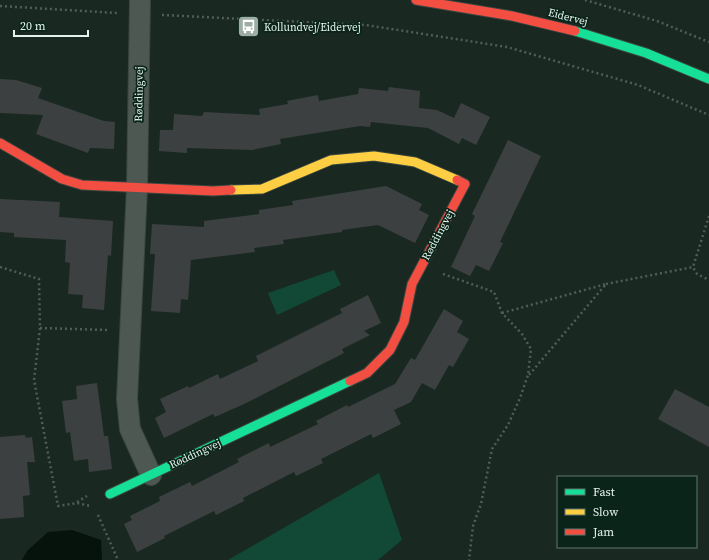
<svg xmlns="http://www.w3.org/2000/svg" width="709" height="560" viewBox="0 0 709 560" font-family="'Source Serif 4',serif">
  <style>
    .green { fill: #124936 }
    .water { fill: #06130d }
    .building { fill: #3d4040 }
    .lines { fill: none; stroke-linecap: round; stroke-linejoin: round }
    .street-casing { stroke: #3a4640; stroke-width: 22 }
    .fast-casing { stroke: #3a4640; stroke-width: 11 }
    .slow-casing { stroke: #3a4640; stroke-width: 11 }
    .jam-casing { stroke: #3a4640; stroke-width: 11 }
    .path { stroke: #525d58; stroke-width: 2.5; stroke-dasharray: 2 3; stroke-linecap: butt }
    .street { stroke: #4e5853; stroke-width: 20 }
    .fast { stroke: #16e098; stroke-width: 9 }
    .slow { stroke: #ffcf43; stroke-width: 9 }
    .jam { stroke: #f24e42; stroke-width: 9 }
    .labels { text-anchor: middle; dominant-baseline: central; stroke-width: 3.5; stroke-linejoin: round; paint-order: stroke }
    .street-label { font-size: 11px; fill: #e4f4ec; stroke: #0a241a }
    .poi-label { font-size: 11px; fill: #e4f4ec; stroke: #0a241a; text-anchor: start }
  </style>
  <rect width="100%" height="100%" fill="#1a2822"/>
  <path class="green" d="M334,270L341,285L277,315L268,293Z
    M379,473L402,540L378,560H228Z"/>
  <path class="water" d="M72,530L101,540L102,560H22L27,551L48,532Z"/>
  <path class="building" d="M0,79L16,80L42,88L38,98L104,121L115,122L114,149L90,148L88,153L36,134L43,115L0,113Z
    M389,87L420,91L419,108L437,110L454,118L461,103L490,117L476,145L462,138L459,144L428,128L371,122L370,127L360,126L280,139L281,144L252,150L187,148V153L159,151L160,130H173L174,114L202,116L204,112L260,115L259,109L288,104L287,101L318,95L319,101L358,94L359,88L388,91Z
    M508,140L541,156L500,242L503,243L489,271L476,265L470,276L451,267L475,216L472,214Z
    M386,186L422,204L419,210L429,215L415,243L378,225L342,230V232L283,240L284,244L254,248L255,252L191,260L188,300L181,299L180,313L151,311L155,254H150L152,224L204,227V221L259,214V210L293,205L292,201Z
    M0,199L60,202L59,217L113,221L111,256L108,255L104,310L82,308L83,295L68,294L70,263L65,262L66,240L14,237V233L0,232Z
    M368,295L381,323L364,331L370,335L342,349L344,353L244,404L215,417L213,414L164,438L155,418L166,412L160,399L188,386L189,388L218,374L220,379L258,361L256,356L342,313L340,309Z
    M444,309L463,321L457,332L469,339L453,367L449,365L435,390L422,383L411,402L394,410L401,424L373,438L371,434L321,459L323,463L296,476L294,472L243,498L244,501L216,515L214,511L164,536L165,538L137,552L124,524L132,520L130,516L160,501L159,497L190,482L192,486L239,462L237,459L269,443L270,447L318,424L316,421L347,405L348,407L395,384L411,358L415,360Z
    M97,383L104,436H108L112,469L89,472L88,459L74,461L70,432L66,433L62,401L77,399L76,386Z
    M675,389L709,407V447L658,419Z
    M25,435L26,438L32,437L35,462H27L30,495L23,496L24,517L0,519V437Z"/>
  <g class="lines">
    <defs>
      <path id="street" d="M140,0L137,188L127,399L130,429L151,475"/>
      <path id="fast" d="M575,31L646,53L709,79
        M110,494L350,381"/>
      <path id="slow" d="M231,190L262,189L331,160L374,156L415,162L457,180"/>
      <path id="jam" d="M416,0L512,16L575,31
        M0,143L62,179L82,185L213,191L231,190
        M350,381L367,373L390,350L404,322L412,284L465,184L457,180"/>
    </defs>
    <use href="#street" class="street-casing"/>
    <use href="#fast" class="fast-casing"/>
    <use href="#slow" class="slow-casing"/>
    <use href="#jam" class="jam-casing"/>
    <path class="path" d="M585,0L657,21L709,42
      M0,6L117,13
      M162,15L366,25L507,47L638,85L709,115
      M709,216L693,267L697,274L709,280
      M0,267L39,279L40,328L34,380L58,506L77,503L90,506
      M443,274L494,292L502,313L522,334L531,349L528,375L520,398L508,425L492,449L481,504L473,526L469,560
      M606,284L693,267
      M502,313L606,284L529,375
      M40,328L107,330
      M77,502L87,496
      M98,515L118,560"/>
    <use href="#street" class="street"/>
    <use href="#fast" class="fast"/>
    <use href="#slow" class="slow"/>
    <use href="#jam" class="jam"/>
  </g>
  <defs>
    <symbol id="bus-square" viewBox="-11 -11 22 22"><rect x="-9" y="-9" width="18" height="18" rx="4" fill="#9dada5" stroke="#0a241a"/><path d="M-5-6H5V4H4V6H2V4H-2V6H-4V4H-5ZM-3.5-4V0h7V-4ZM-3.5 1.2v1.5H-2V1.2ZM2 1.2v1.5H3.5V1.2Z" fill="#fff"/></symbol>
  </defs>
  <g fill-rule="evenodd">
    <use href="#bus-square" x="236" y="14" width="25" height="25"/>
  </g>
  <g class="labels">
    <g class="street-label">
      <text transform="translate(568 17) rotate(14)">Eidervej</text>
      <text transform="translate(139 94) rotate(-89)">Røddingvej</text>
      <text transform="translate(438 235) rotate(-62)">Røddingvej</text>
      <text transform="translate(195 454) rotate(-25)">Røddingvej</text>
    </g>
    <g class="poi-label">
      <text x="264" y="27">Kollundvej/Eidervej</text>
    </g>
  </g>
  <rect x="557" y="476" width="140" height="72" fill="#0a241a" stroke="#61776e"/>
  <rect x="565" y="489" width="20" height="6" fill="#16e098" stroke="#61776e"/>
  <text x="593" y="496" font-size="12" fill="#e4f4ec">Fast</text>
  <rect x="565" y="509" width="20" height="6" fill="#ffcf43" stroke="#61776e"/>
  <text x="593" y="516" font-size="12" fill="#e4f4ec">Slow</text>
  <rect x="565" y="529" width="20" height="6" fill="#f24e42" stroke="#61776e"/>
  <text x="593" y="536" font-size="12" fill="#e4f4ec">Jam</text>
  <path d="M14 30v6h74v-6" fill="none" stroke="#e4f4ec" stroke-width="2"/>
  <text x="20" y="30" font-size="12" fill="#e4f4ec" stroke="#0a241a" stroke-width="3" paint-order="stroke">20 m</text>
</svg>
